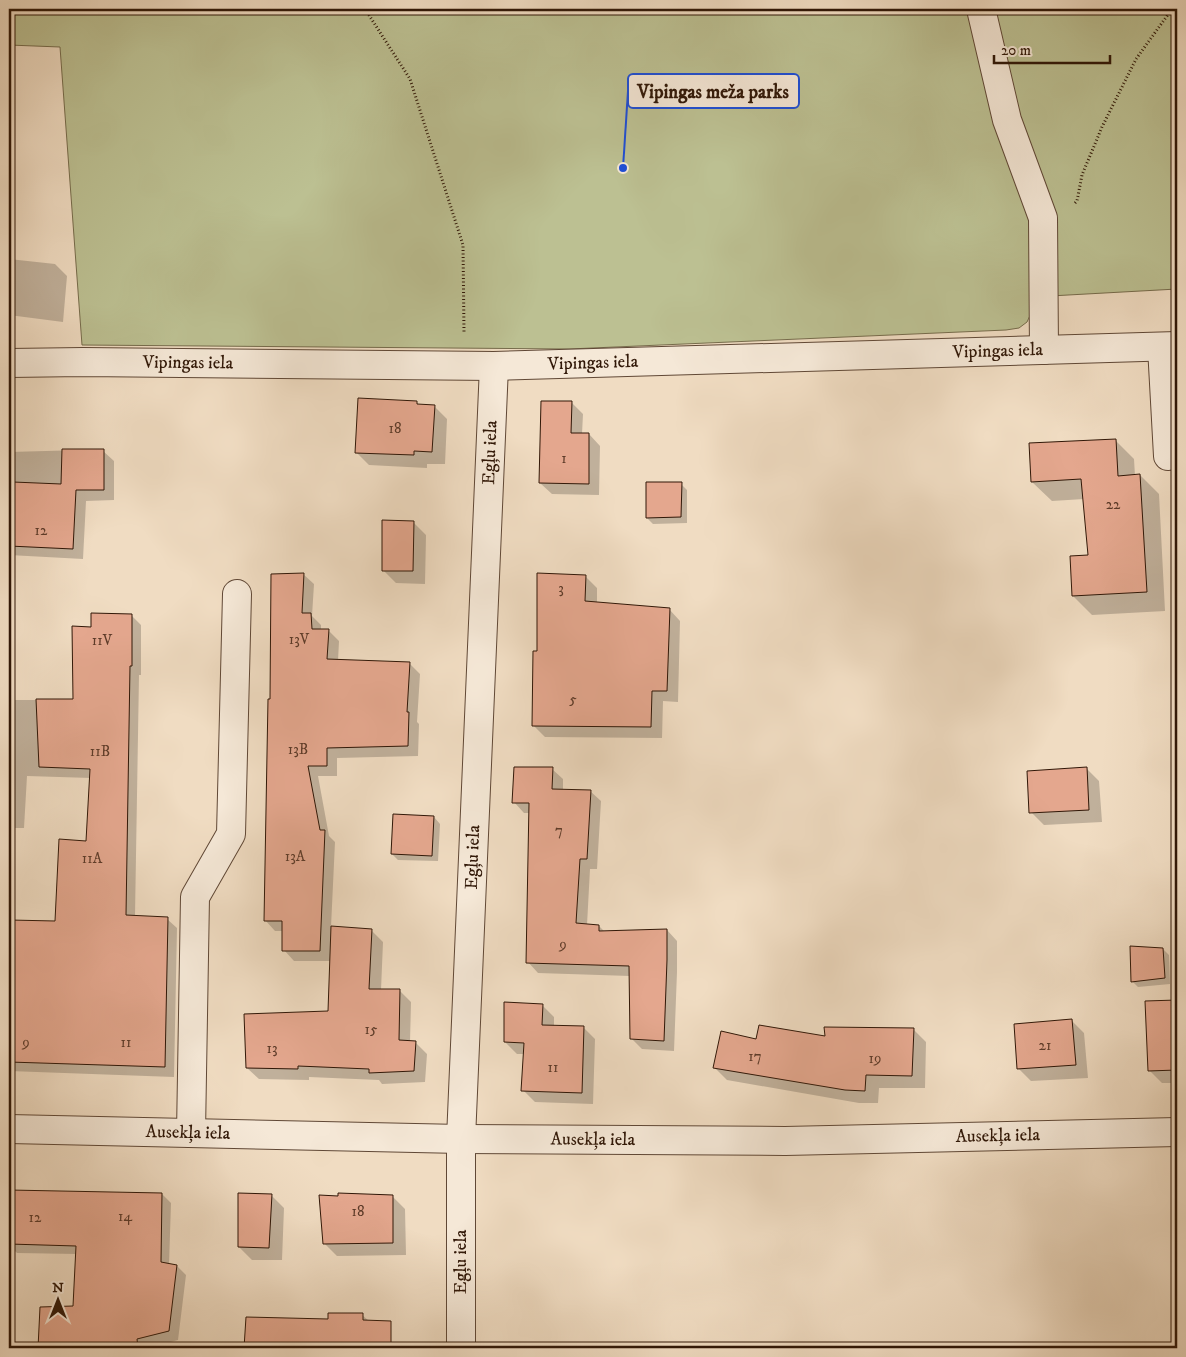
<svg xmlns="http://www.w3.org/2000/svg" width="1186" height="1357" viewBox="0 0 1186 1357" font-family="'IM FELL DW Pica',serif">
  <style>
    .green { fill: #bcc092; stroke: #766c4c }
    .shadow { fill: #0003 }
    .building { fill: #e4a78e; stroke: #301707 }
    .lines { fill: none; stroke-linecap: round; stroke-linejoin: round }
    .minor-casing { stroke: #604836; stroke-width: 30 }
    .path { stroke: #301707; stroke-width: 3; stroke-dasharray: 1 2.5; stroke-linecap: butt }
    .minor { stroke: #f5e8d7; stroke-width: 28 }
    .labels { text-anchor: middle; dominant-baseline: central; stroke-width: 4; stroke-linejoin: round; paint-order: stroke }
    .number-label { font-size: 15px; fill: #5d3b29 }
    .street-label { font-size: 18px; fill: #301707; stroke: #f5e8d7 }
    .leader { fill: none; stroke: #1d4ed8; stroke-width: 2 }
    .callout-dot { fill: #1d4ed8; stroke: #f5e8d7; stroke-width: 2 }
    .callout { fill: #f5e8d7; stroke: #1d4ed8; stroke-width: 2 }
    .callout-label { font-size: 19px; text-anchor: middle; font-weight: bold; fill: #301707 }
  </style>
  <rect width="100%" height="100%" fill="#f0dcc2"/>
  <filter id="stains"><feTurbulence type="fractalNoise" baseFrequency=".004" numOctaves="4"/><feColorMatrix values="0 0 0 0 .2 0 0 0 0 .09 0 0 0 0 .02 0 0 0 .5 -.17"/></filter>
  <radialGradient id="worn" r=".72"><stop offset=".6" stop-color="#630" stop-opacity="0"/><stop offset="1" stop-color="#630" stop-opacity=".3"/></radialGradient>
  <path class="green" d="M9,9H1177V289L1050,296L1033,309L1027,322L1019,328L1006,330L569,349L82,345L60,47L9,45Z"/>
  <path class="shadow" d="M9,259L55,264L67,276L63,322L9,315Z
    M416,402L419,405L434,406L447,419L445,464H427V468L369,465L356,452Z
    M572,403L583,414L582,434H589L600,446L599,495L552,494L540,483Z
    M1115,440L1134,459L1135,476L1140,475L1159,494L1165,611L1092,615L1073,596L1089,556L1084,499L1052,501L1032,482Z
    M82,450L103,451L114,461V500L86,501L83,559L9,555V452Z
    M681,484L687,490V523L653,524L647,518Z
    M413,522L426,535L425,584L396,583L383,570Z
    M303,574L314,584L312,616L321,625V630H328L339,641L338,661L409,663L420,674L417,722L419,724L418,756L337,758V776H318L329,836L335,842L331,927L371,930L383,942L381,990H399L411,1002L410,1042H415L427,1054L425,1082L382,1084L379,1080L309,1077V1080L259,1079L247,1068L330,1013L331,961H294L284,950L283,931H275L265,920L271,701Z
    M585,576L597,588V603L669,609L680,621L678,702L663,701L662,738L545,737L533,725L539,653Z
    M131,615L141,625V675H139L135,916L167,919L177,928L174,1077L9,1071V959H11L56,922L87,842L91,778L27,776L24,828H9V647L12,651V691L15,694V700H74L92,629Z
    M1086,768L1099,781L1102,822L1044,825L1031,812Z
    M552,769L563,779V790L590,791L601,801L597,869H590L587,925L599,926L605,932L667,930L677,941V972L674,1051L642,1049L631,1038L630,976L538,973L528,962L530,813H524L514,802Z
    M434,817L440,824L438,861L398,860L392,854Z
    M1163,949L1169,955L1170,984L1138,987L1132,981Z
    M1177,1001V1083H1162L1149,1070L1147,1002Z
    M542,1005L554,1017V1027H583L595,1039L593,1104L535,1102L523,1090L525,1054H517L505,1042Z
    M1071,1020L1084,1033L1088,1078L1031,1081L1018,1068Z
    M913,1029L926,1042L925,1088H879L878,1103H859L727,1080L714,1067L757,1040L826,1037Z
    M9,1191L162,1194L171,1203L169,1265L177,1266L186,1275L178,1340L147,1348H40L42,1308H74L77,1254L17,1253L9,1245Z
    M271,1195L284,1208L282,1260H252L239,1247Z
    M392,1196L405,1209L406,1255L337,1256L324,1243Z
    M362,1315L369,1321V1348H245L247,1318L330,1321Z"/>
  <path class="building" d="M358,398L417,401V404L435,405L432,452L414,451V455L355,453Z
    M541,401H572L571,433H589V484L539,483Z
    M1116,439L1118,476L1140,474L1147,592L1072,596L1070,556L1088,555L1081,479L1031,482L1029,443Z
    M62,449H104V490H76L73,549L9,546V493H12L13,482L61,484Z
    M646,482H682L681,517L646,518Z
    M382,520L414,521L413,571H382Z
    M304,573L302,613H311L312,629H329L327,659L410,662L407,712H409L408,746L327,748V766H308L320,830H325L320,951H282V921H264L268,699H270L271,574Z
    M537,573L586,575L585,601L670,608L667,691H652L651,727L532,726L533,651H537Z
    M91,613L132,614V666H130L126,915L168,917L165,1067L9,1062L10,920L55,921L59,839L86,841L90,769L39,767L36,699H73L72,626L91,627Z
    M514,767H553L552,789L591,790L587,859H580L576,923L599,925V931L667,929V960L664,1041L630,1039L629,966L526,963L529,803H512Z
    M1087,767L1089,810L1029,813L1027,771Z
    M393,814L434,816L432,856L391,854Z
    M331,926L372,929L369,989H400L399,1040L416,1041L414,1071L369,1073V1069L298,1066V1069L246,1068L244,1014L328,1011Z
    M1130,946L1163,948L1165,978L1131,982Z
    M1177,1000V1070L1148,1071L1145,1001Z
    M504,1002L543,1004L542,1025L584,1026L582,1093L521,1091L524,1043L504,1042Z
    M1072,1019L1076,1065L1017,1069L1014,1024Z
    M759,1025L825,1036L824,1027L914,1028L912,1076L866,1075L865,1091L845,1090L713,1068L721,1031L756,1039Z
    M9,1190L162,1193L161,1262L177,1265L169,1331L137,1339L138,1348H38L40,1307L73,1306L76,1246L9,1244Z
    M238,1193L272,1194L269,1248L238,1247Z
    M338,1193L393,1195V1243L323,1244L319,1195L338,1196Z
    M328,1313H363V1320L391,1321V1348H244L246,1317L328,1319Z"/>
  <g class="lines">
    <defs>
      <g id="minor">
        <path d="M981,9L1007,120L1043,218L1044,350"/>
        <path d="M1162,347L1168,456"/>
        <path id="s1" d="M9,363L83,362L494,366L1177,346"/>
        <path id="s2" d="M9,1129L461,1139L785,1141L1177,1132"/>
        <path d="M191,1133L195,897L231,834L237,594"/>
        <path id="s3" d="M461,1348V1139L494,366"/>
      </g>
    </defs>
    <use href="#minor" class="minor-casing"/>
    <path class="path" d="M365,9L410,79L463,245L464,332
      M1075,203L1077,201L1082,175L1102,127L1136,59L1172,9"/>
    <use href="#minor" class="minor"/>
  </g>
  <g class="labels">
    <g class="number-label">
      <text x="395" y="428">18</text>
      <text x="564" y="458">1</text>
      <text x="1113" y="504">22</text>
      <text x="41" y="530">12</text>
      <text x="561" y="588">3</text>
      <text x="299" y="639">13V</text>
      <text x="102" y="640">11V</text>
      <text x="573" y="699">5</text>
      <text x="298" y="749">13B</text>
      <text x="100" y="751">11B</text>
      <text x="559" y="830">7</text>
      <text x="295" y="856">13A</text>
      <text x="92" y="858">11A</text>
      <text x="563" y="944">9</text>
      <text x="371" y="1029">15</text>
      <text x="26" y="1042">9</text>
      <text x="126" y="1042">11</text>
      <text x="1045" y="1045">21</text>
      <text x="272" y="1048">13</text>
      <text x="755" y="1056">17</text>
      <text x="875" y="1058">19</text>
      <text x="553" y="1067">11</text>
      <text x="358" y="1211">18</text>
      <text x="125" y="1216">14</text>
      <text x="35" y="1217">12</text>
    </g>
    <g class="street-label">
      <text stroke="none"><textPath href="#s1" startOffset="989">Vipingas iela</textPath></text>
      <text stroke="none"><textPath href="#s1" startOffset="179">Vipingas iela</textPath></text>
      <text stroke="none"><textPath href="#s1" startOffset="584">Vipingas iela</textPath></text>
      <text stroke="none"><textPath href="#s3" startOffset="896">Egļu iela</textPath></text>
      <text stroke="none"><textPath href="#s3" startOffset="491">Egļu iela</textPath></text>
      <text stroke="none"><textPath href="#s2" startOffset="179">Ausekļa iela</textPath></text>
      <text stroke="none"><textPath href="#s2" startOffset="989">Ausekļa iela</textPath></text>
      <text stroke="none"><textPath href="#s2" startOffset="584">Ausekļa iela</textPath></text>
      <text transform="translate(461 1262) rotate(-90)">Egļu iela</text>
    </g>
  </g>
  <path class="leader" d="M623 168L628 91"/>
  <circle class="callout-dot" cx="623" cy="168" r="5"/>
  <rect class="callout" x="628" y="74" width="171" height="34" rx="5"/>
  <g class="callout-label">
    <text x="713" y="98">Vipingas meža parks</text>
  </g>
  <rect width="1186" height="1357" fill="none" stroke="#f0dcc2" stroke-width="30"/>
  <rect x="10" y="10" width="1166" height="1337" fill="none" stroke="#301707" stroke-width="2.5"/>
  <rect x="15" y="15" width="1156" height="1327" fill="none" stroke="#301707"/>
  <g transform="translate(58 1300)" stroke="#f5e8d7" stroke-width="4" paint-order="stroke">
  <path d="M0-4L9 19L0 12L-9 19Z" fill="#301707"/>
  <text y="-8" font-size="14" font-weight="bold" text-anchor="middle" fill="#301707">N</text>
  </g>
  <path d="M994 55v8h116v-8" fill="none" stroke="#301707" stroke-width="2.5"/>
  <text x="1001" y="55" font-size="15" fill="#301707" stroke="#f5e8d7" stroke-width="4" paint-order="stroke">20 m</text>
  <rect width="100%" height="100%" filter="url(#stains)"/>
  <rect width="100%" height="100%" fill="url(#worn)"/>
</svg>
